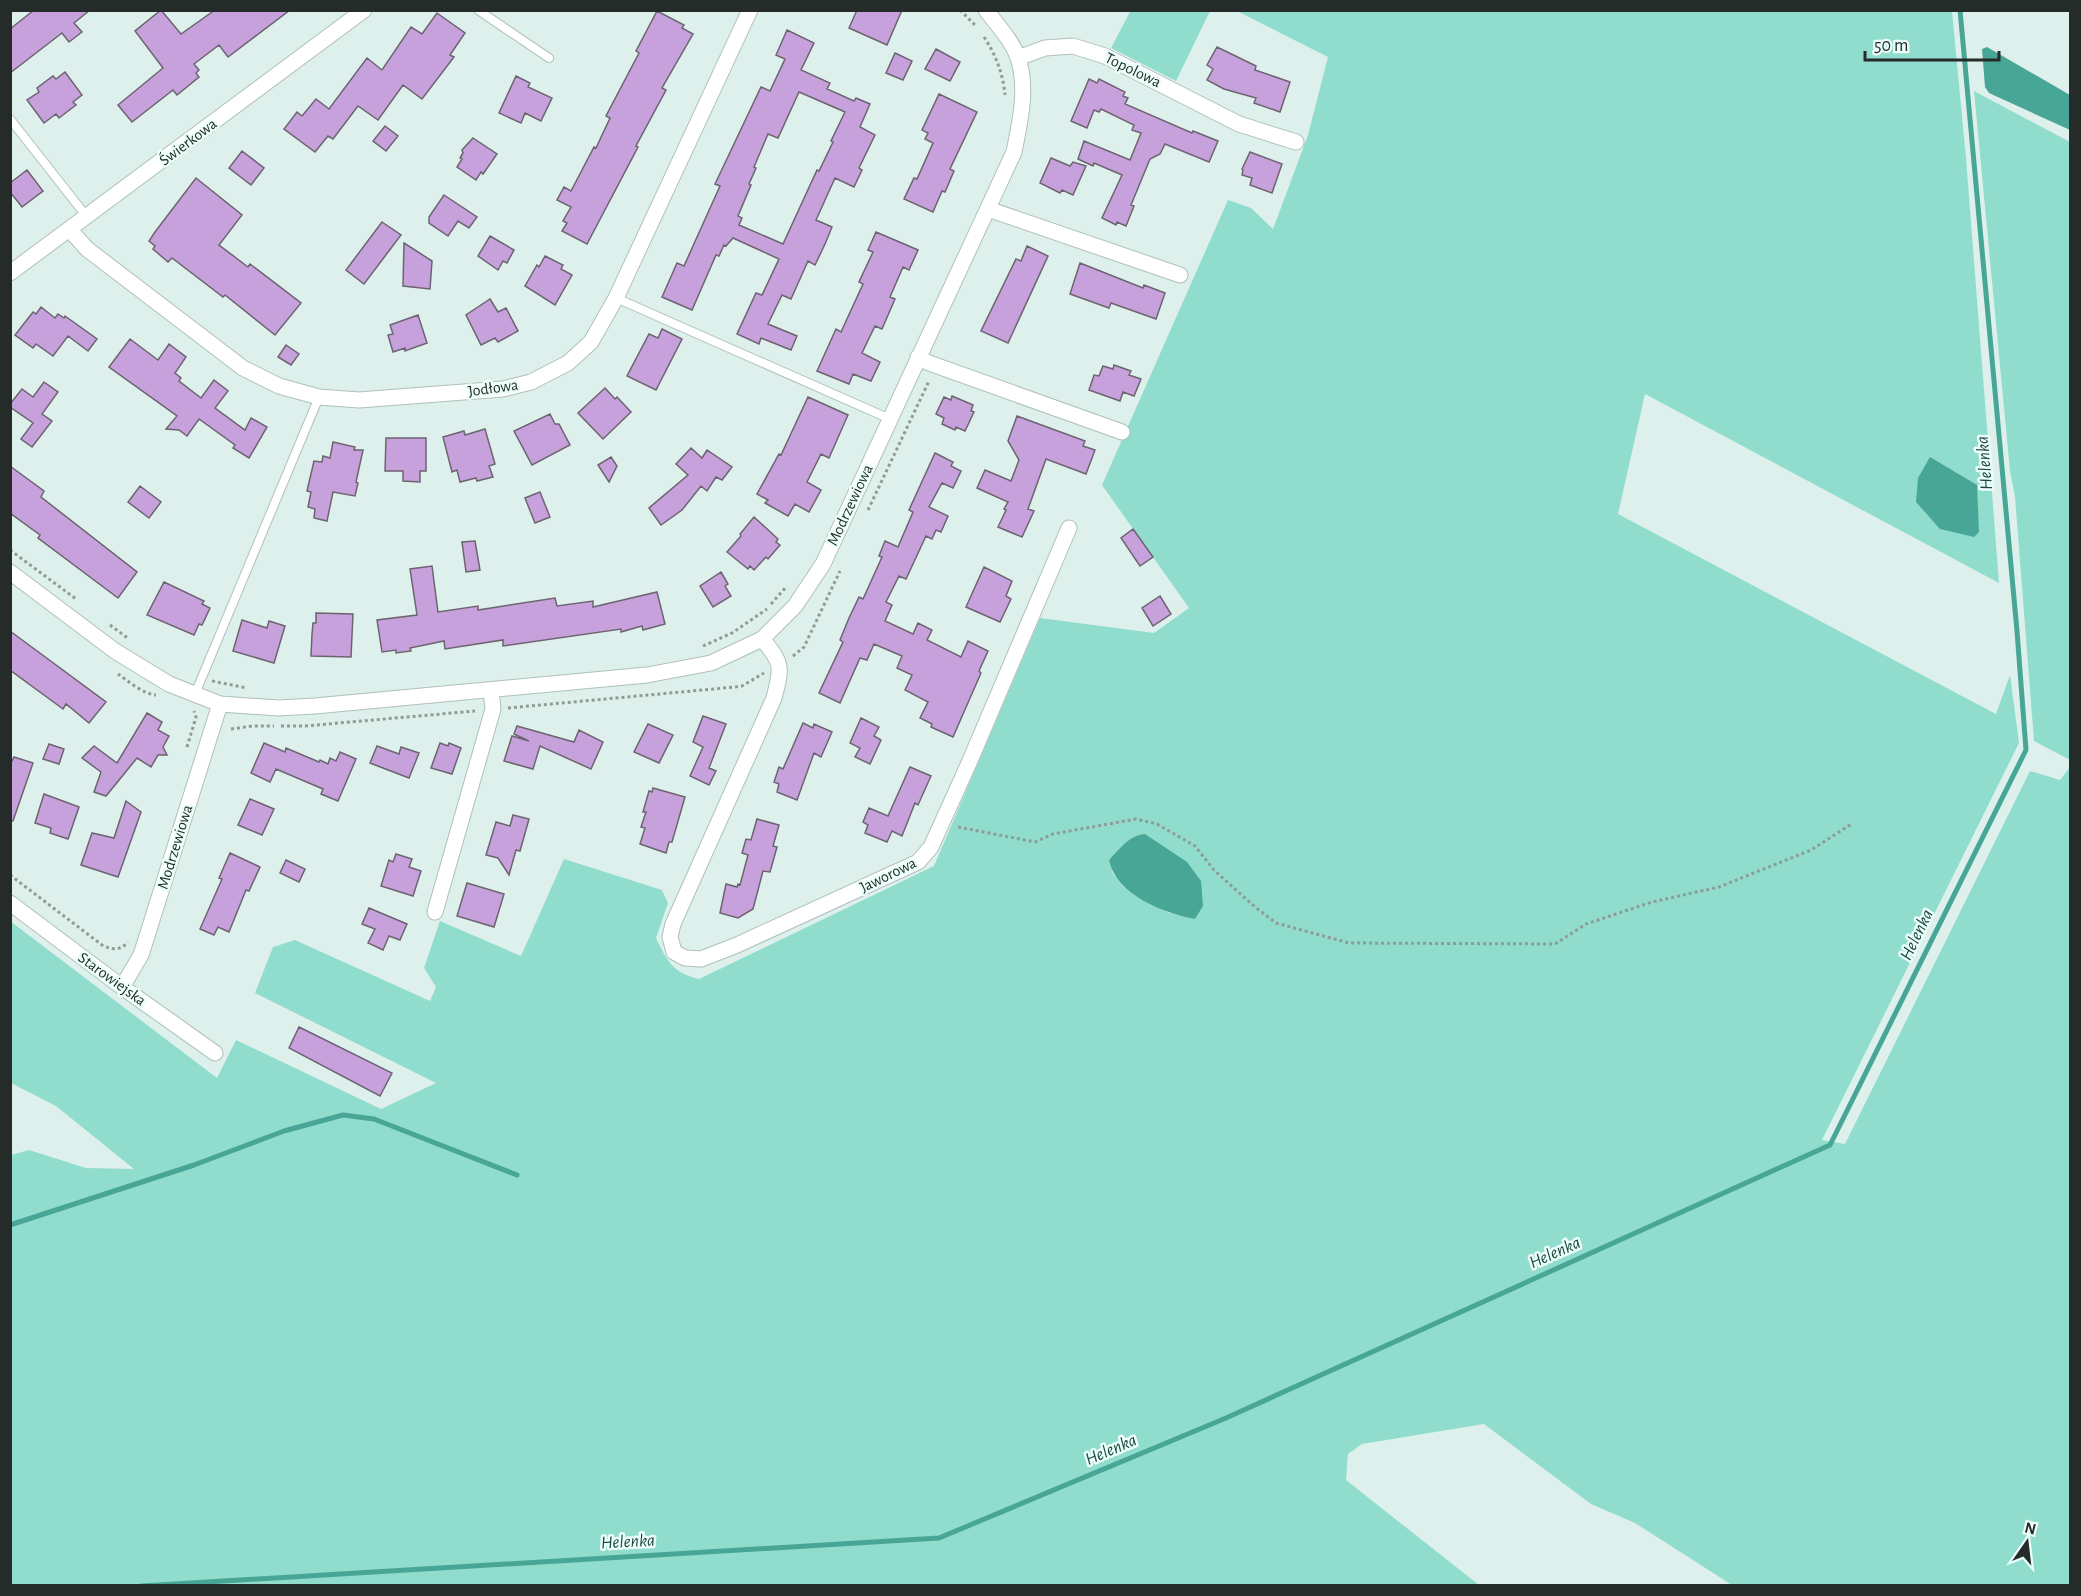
<svg xmlns="http://www.w3.org/2000/svg" width="2081" height="1596" viewBox="0 0 2081 1596" font-family="'Alegreya Sans',sans-serif">
  <style>
    .green { fill: #90ddce; fill-rule: evenodd }
    .water { fill: #48a696 }
    .lines { fill: none; stroke-linecap: round; stroke-linejoin: round }
    .stream { stroke: #48a696; stroke-width: 5 }
    .building { fill: #c7a1db; stroke: #6c6470; stroke-width: 1.5; fill-rule: evenodd }
    .service-casing { stroke: #afc0bc; stroke-width: 10 }
    .minor-casing { stroke: #afc0bc; stroke-width: 17 }
    .path { stroke: #8e9c98; stroke-width: 3; stroke-dasharray: 3 3; stroke-linecap: butt }
    .service { stroke: #fff; stroke-width: 8 }
    .minor { stroke: #fff; stroke-width: 15 }
    .labels { text-anchor: middle; dominant-baseline: central; stroke-width: 5; stroke-linejoin: round; paint-order: stroke }
    .street-label { font-size: 16px; fill: #242b29; stroke: #ebfef9 }
    .water-label { font-size: 18px; font-style: italic; fill: #1c463f; stroke: #ebfef9 }
  </style>
  <rect width="100%" height="100%" fill="#def0ec"/>
  <path class="green" d="M1131,10L1210,11L1176,81L1111,48Z
    M1237,11H1952L1966,158L1999,583L1645,394L1618,514L1996,714L2010,675L2019,743L1822,1140L1845,1144L2030,771L2060,780L2070,767V1585H1732L1635,1523L1591,1504L1484,1424L1362,1444L1348,1454L1346,1480L1479,1585H11V1155L29,1150L86,1168L134,1169L56,1106L11,1083L10,921L217,1078L236,1040L381,1109L436,1083L255,993L273,947L295,940L430,1001L436,987L424,968L440,921L521,956L564,859L662,890L668,903L656,938C667,961 673,973 699,979L934,866L1040,618L1154,633L1189,608L1102,485L1228,200L1251,208L1273,229L1308,135L1328,57ZM1145,834L1162,846L1171,914L1123,886L1112,872C1119,855 1124,836 1145,834Z
    M1974,91L2070,142V760L2034,741L2015,497L2010,471Z"/>
  <path class="water" d="M1987,47L2070,95V130L1989,93L1985,87L1982,49Z
    M1930,457L1977,485L1979,532L1974,537L1940,529L1916,502L1918,478Z
    M1145,834L1187,862L1201,881L1203,906L1195,919C1164,913 1116,895 1109,860C1120,849 1129,835 1145,834Z"/>
  <g class="lines">
    <path class="stream" d="M10,1225L194,1165L284,1131L343,1115L374,1119L517,1175
      M141,1586L939,1538L1226,1418L1830,1145L2026,750L2017,631L1960,10"/>
  </g>
  <path class="building" d="M34,10H90L74,23L82,32L69,42L62,33L10,73V29Z
    M161,10L181,34L215,10H290L228,57L219,45L194,64L199,70L196,73L199,77L177,95L173,90L132,122L118,105L163,68L135,31Z
    M857,10H902L887,45L849,28Z
    M657,11L684,25L682,28L693,34L662,88L666,90L636,146L638,147L587,244L562,231L567,223L563,221L571,207L557,200L564,187L571,191L594,147L596,148L610,118L606,116L639,53L636,51Z
    M437,13L465,33L450,55L454,57L422,99L403,85L378,120L358,106L333,139L328,136L315,152L284,129L297,112L302,116L316,99L329,109L367,58L382,70L411,27L422,34Z
    M787,30L814,43L801,70L830,83L827,89L854,101L856,98L870,104L860,127L875,135L859,168L862,170L854,187L835,178L816,220L832,227L825,244L815,265L808,261L791,299L782,295L768,324L797,336L791,350L761,338L759,344L737,334L756,293L762,295L779,259L733,238L726,246L724,245L719,256L716,255L692,310L662,297L677,263L684,266L720,186L715,184L761,87L770,91L785,59L776,55ZM799,92L845,112L831,141L833,142L819,171L817,170L783,244L739,225L742,218L738,216L751,185L749,184L756,168L754,167L768,134L778,138Z
    M1217,47L1256,66L1255,70L1290,82L1280,112L1254,103L1256,98L1224,89L1207,80L1213,69L1207,65Z
    M936,49L960,62L950,81L925,69Z
    M895,53L912,61L903,80L886,73Z
    M65,72L82,95L73,102L76,105L59,118L56,114L44,123L27,100L39,92L37,88L53,76L56,79Z
    M516,76L530,83L528,87L552,98L541,121L525,113L521,123L499,113Z
    M1089,79L1097,83L1099,79L1125,92L1123,96L1128,98L1125,104L1192,133L1193,131L1218,141L1209,162L1165,144L1160,154L1150,159L1131,205L1134,206L1126,226L1117,222L1116,225L1102,218L1122,175L1094,163L1093,166L1078,159L1084,141L1130,160L1141,133L1132,130L1134,125L1101,109L1099,112L1094,110L1087,128L1071,121Z
    M939,94L977,112L950,169L954,171L945,192L942,191L933,212L904,199L914,178L917,179L933,143L925,139L928,133L922,130Z
    M385,126L398,136L386,151L373,141Z
    M473,138L497,154L483,174L481,172L476,180L457,167L462,159L460,158L463,153L462,150Z
    M242,151L264,168L251,185L229,168Z
    M1250,152L1282,164L1272,193L1250,185L1252,178L1242,175L1243,170L1242,169Z
    M1051,158L1070,166L1073,162L1086,166L1073,195L1062,190L1060,193L1040,183Z
    M27,170L43,191L22,207L10,192V183Z
    M196,178L242,215L219,245L248,267L250,264L301,303L275,335L225,295L223,297L172,258L168,262L153,249L155,246L149,241L155,232Z
    M444,195L477,217L469,228L458,221L448,236L429,223V217Z
    M382,222L401,235L364,284L346,270Z
    M876,232L918,250L909,270L903,267L890,297L895,299L882,329L875,326L862,353L880,362L871,381L853,374L849,384L817,371L836,329L841,332L863,284L859,282L873,252L868,250Z
    M490,236L514,250L507,263L503,261L498,270L478,256Z
    M404,243L432,261L430,289L403,286Z
    M1027,246L1048,256L1008,343L981,331L1016,259L1021,261Z
    M545,256L563,265L561,269L572,275L555,305L525,286L537,265L539,267Z
    M1080,263L1143,288L1144,285L1165,293L1156,319L1111,303L1109,308L1070,294Z
    M490,299L498,312L506,308L518,331L498,342L495,338L481,345L466,315Z
    M41,307L55,318L58,314L64,318L65,316L97,339L88,351L68,336L53,356L36,344L33,348L15,335L33,312L36,314Z
    M418,315L427,343L405,351V348L393,352L388,335L393,334L390,325Z
    M662,329L682,339L656,390L627,376L649,334L658,338Z
    M130,339L158,360L169,344L186,357L175,373L181,378L179,381L201,398L214,380L228,391L215,408L245,430L251,418L267,427L249,458L233,448L235,445L199,419L187,436L179,430L166,429L177,416L109,367Z
    M286,345L299,354L291,365L278,357Z
    M1114,365L1131,371L1129,375L1141,379L1134,396L1123,392L1120,401L1089,390L1094,375L1099,376L1103,366L1113,369Z
    M44,382L58,392L42,414L52,421L32,447L21,439L33,423L10,407V404L22,389L33,397Z
    M605,388L615,399L617,397L631,412L603,439L578,413Z
    M952,396L973,405L971,411L974,412L965,431L956,427L955,430L942,424L944,418L936,414L944,397L951,400Z
    M808,397L848,415L829,458L821,454L807,482L821,490L809,512L795,504L788,516L765,503L768,500L757,494L779,454L781,455Z
    M550,414L555,424H559L570,445L532,465L514,431Z
    M1017,416L1085,441L1083,446L1095,450L1086,474L1046,459L1028,509L1034,511L1022,537L998,527L1006,510L1004,509L1008,502L977,488L985,470L1011,481L1019,460L1008,441Z
    M485,429L495,464L489,466L493,477L477,481L476,478L460,482L457,470L452,472L443,437L464,431L465,435Z
    M386,438H426V471H420V482L403,481V471H385Z
    M333,442L355,447L354,450H363L356,482L358,483L355,496L333,492L327,521L314,518L315,509L308,507L311,492L307,491L314,461L322,462L323,456L330,458Z
    M691,448L702,458L707,450L732,467L722,480L716,477L707,491L701,486L682,510L661,525L649,508L688,475L676,464Z
    M935,453L953,462L951,466L961,471L953,488L942,483L929,507L948,516L941,532L936,530L932,539L926,536L906,579L899,576L886,602L892,605L885,621L913,634L918,623L932,630L927,640L961,657L968,641L988,651L979,671L981,673L953,737L931,727L932,724L920,718L928,702L905,690L912,675L897,668L902,656L874,644L867,660L860,658L840,703L819,693L843,642L840,640L849,618L859,597L863,599L882,557L879,556L885,541L898,547L913,512L909,510Z
    M611,457L617,466L609,482L598,465Z
    M10,466L44,491L41,497L137,572L118,598L38,538L40,535L10,513Z
    M140,486L161,502L149,518L128,502Z
    M540,492L550,517L535,523L525,498Z
    M754,517L778,539L776,542L780,545L768,559L766,557L754,570L750,566L748,569L727,552L741,536L740,534Z
    M1133,529L1153,557L1140,566L1121,538Z
    M475,541L480,570L466,572L462,542Z
    M432,566L438,612L478,606V610L555,598L557,606L593,601V607L657,592L665,624L643,630L642,626L621,632V629L503,646V640L445,649L444,641L410,648L411,651L396,653V650L382,652L377,620L417,615L410,569Z
    M984,567L1012,581L1006,596L1011,599L1000,622L966,607Z
    M721,572L728,584L725,586L731,596L713,607L700,586Z
    M164,582L204,601L202,604L210,608L202,625L199,624L194,635L147,615Z
    M1160,596L1171,614L1153,626L1142,608Z
    M316,613L353,614L351,657L311,656L312,634L313,623H316Z
    M242,620L267,628L269,621L285,626L274,663L233,651Z
    M10,631L106,702L89,723L66,704L63,709L10,670Z
    M147,713L162,722L158,730L169,736L163,747L167,755H158L151,767L137,758L106,796L94,792L101,772L82,758L94,746L117,763Z
    M703,716L726,724L709,768L716,771L709,785L690,776L703,747L693,742Z
    M861,718L879,727L874,736L881,740L870,764L855,757L860,748L850,743Z
    M803,723L813,728L814,724L832,732L821,757L814,753L797,800L777,792L779,784L774,782L779,767L783,769Z
    M648,724L673,735L659,763L634,752Z
    M517,726L574,742L579,730L603,742L591,769L540,746L533,769L504,761L512,736L529,741L514,734Z
    M264,743L285,752L286,748L319,762L320,760L328,764L330,758L336,761L340,752L356,759L338,801L321,794L323,789L276,769L270,782L251,773Z
    M440,743L448,746L449,743L461,748L452,774L431,768Z
    M49,744L64,749L59,764L43,759Z
    M377,746L399,754L401,747L419,753L409,778L370,763Z
    M14,757L33,763L13,821H10V765Z
    M910,767L931,776L918,805L915,803L902,836L892,831L887,842L865,833L868,825L863,822L869,808L888,816Z
    M653,788L685,797L672,842H669L666,853L640,844L645,828L641,827L646,812H643L649,791L652,792Z
    M44,794L79,807L68,839L50,833L51,828L35,823Z
    M250,799L274,809L262,835L238,825Z
    M126,801L141,812L118,877L81,865L92,833L114,838Z
    M513,815L529,819L520,851L516,850L509,875L498,858L486,855L496,822L510,826Z
    M757,819L779,825L773,846L777,847L770,872L763,871L753,909L738,918L720,913L726,884L737,887L738,884L740,885L748,855L742,853L746,839L751,840Z
    M230,853L260,867L249,891L246,890L229,932L218,927L214,935L200,929L222,879L219,878Z
    M396,854L412,859L409,867L421,871L413,896L381,886L389,860L393,862Z
    M286,860L305,869L299,882L280,873Z
    M467,883L504,894L494,927L457,916Z
    M369,908L407,924L400,940L389,936L383,950L368,943L375,929L362,924Z
    M299,1027L392,1073L380,1096L289,1048Z"/>
  <g class="lines">
    <defs>
      <path id="service" d="M478,10L549,58
        M10,119L87,217
        M616,298L890,419
        M195,694L319,397"/>
      <path id="minor" d="M1018,58L1045,48L1073,46L1105,56L1239,124L1296,142
        M988,209L1180,275
        M70,230L87,249L243,368L279,386L319,397L359,400L503,389L531,382L568,363L591,342L616,298L750,10
        M10,273L364,10
        M918,357L929,363L1122,432
        M10,572L115,651L169,684L220,704L278,708L315,706L647,675L711,663L762,639L795,606L823,564L1014,152C1020,122 1028,88 1018,58C1012,40 997,25 986,10
        M762,639C783,663 782,668 774,698L673,924L670,937L674,952L685,958L701,959L737,945L918,862L931,847L969,763L1069,528
        M10,903L122,987L215,1053
        M435,912L493,709L491,690
        M122,987L141,955L220,704"/>
    </defs>
    <use href="#service" class="service-casing"/>
    <use href="#minor" class="minor-casing"/>
    <path class="path" d="M960,10L975,25
      M984,37C996,55 1003,74 1005,95
      M868,510L929,381
      M10,550L76,599
      M771,604L787,586
      M110,625L129,639
      M703,646L732,633L767,609
      M793,656L804,647L840,571
      M118,674C128,681 143,694 156,695
      M212,681L247,688
      M508,708L735,687L742,686L764,673
      M281,726H305L475,711
      M231,729L252,726H274
      M187,747L196,717L194,711
      M958,827L1035,842L1053,834L1136,819L1157,824L1195,846L1214,870L1255,907L1276,923L1349,943L1555,944L1586,924L1652,902L1719,887L1811,850L1853,823
      M10,875L102,945C112,950 120,951 128,942"/>
    <use href="#service" class="service"/>
    <use href="#minor" class="minor"/>
  </g>
  <g class="labels">
    <g class="street-label">
      <text transform="translate(1133 70) rotate(26)">Topolowa</text>
      <text transform="translate(188 142) rotate(-37)">Świerkowa</text>
      <text transform="translate(493 388) rotate(-8)">Jodłowa</text>
      <text transform="translate(850 505) rotate(-65)">Modrzewiowa</text>
      <text transform="translate(175 847) rotate(-73)">Modrzewiowa</text>
      <text transform="translate(888 875) rotate(-26)">Jaworowa</text>
      <text transform="translate(112 979) rotate(36)">Starowiejska</text>
    </g>
    <g class="water-label">
      <text transform="translate(1985 463) rotate(-95)">Helenka</text>
      <text transform="translate(1917 935) rotate(-64)">Helenka</text>
      <text transform="translate(1555 1253) rotate(-24)">Helenka</text>
      <text transform="translate(1111 1450) rotate(-23)">Helenka</text>
      <text transform="translate(628 1542) rotate(-3)">Helenka</text>
    </g>
  </g>
  <rect width="2081" height="1596" fill="none" stroke="#242b29" stroke-width="24"/>
  <g transform="translate(2027 1542) rotate(14)" stroke="#ebfef9" stroke-width="4.5" paint-order="stroke">
  <path d="M0-4.5L10 22L0 15L-10 22Z" fill="#242b29"/>
  <text y="-9" font-size="16" font-weight="bold" text-anchor="middle" fill="#242b29">N</text>
  </g>
  <path d="M1865 51v9h134v-9" fill="none" stroke="#242b29" stroke-width="3"/>
  <text x="1874" y="51" font-size="18" fill="#242b29" stroke="#ebfef9" stroke-width="4.5" paint-order="stroke">50 m</text>
</svg>
